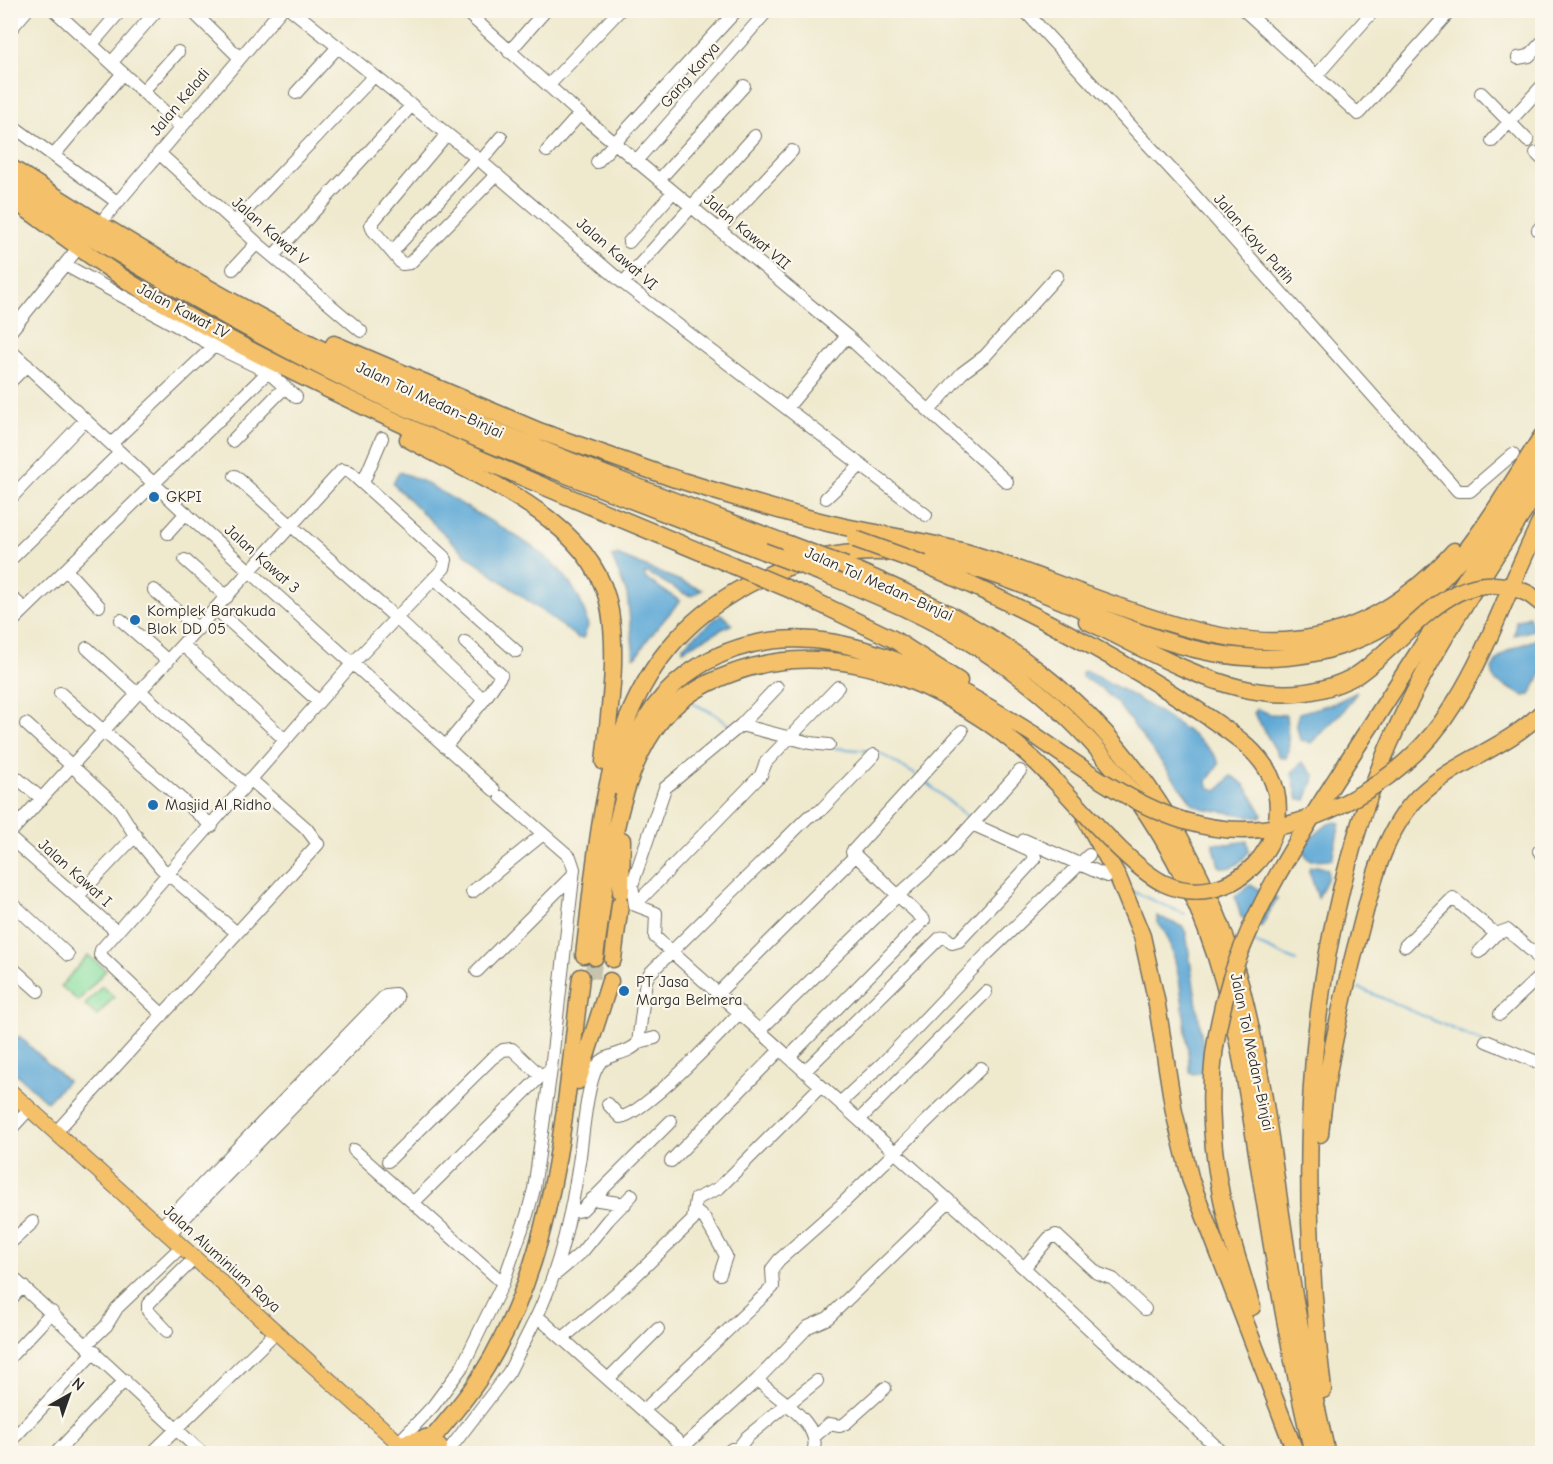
<svg xmlns="http://www.w3.org/2000/svg" width="1553" height="1464" viewBox="0 0 1553 1464" font-family="'Comic Neue',sans-serif">
  <style>
    .green { fill: #8ce0a2; stroke: #5c8666; stroke-width: 1.5 }
    .water { fill: #5da8d6; stroke: #446a80; stroke-width: 1.5 }
    .lines { fill: none; stroke-linecap: round; stroke-linejoin: round }
    .stream { stroke: #5da8d6; stroke-width: 2 }
    .highway-tunnel { stroke: #c8c3ad; stroke-width: 16; stroke-dasharray: 16 8; stroke-linecap: butt }
    .minor-casing { stroke: #706e64; stroke-width: 14 }
    .major-casing { stroke: #706e64; stroke-width: 17 }
    .highway-casing { stroke: #706e64; stroke-width: 19 }
    .minor { stroke: #fff; stroke-width: 12 }
    .major { stroke: #f4c16b; stroke-width: 15 }
    .highway { stroke: #f4c16b; stroke-width: 16 }
    .highway-bridge-casing { stroke: #706e64; stroke-width: 19; stroke-linecap: butt }
    .highway-bridge { stroke: #f4c16b; stroke-width: 16 }
    .poi-dot { fill: #1f6fb2; stroke: #fbf7ec; stroke-width: 2 }
    .labels { text-anchor: middle; dominant-baseline: central; stroke-width: 4.5; stroke-linejoin: round; paint-order: stroke }
    .street-label { font-size: 16px; fill: #2b2b2b; stroke: #fbf7ec }
    .poi-label { font-size: 16px; fill: #2b2b2b; stroke: #fbf7ec; text-anchor: start }
  </style>
  <rect width="100%" height="100%" fill="#fbf7ec"/>
  <filter id="ink" filterUnits="userSpaceOnUse"><feTurbulence type="fractalNoise" baseFrequency=".0167" numOctaves="2"/><feDisplacementMap in="SourceGraphic" scale="12" xChannelSelector="R" yChannelSelector="G"/><feConvolveMatrix kernelMatrix="1 2 1 2 8 2 1 2 1" color-interpolation-filters="sRGB"/></filter>
  <filter id="wash" filterUnits="userSpaceOnUse"><feTurbulence type="fractalNoise" baseFrequency=".008" numOctaves="4" result="noise"/><feDisplacementMap in="SourceGraphic" scale="24" xChannelSelector="R" yChannelSelector="G"/><feGaussianBlur stdDeviation="1.35" result="paint"/><feColorMatrix in="noise" values="0 0 0 0 0 0 0 0 0 0 0 0 0 0 0 0 0 1.4 0 .05"/><feComposite in="paint" operator="in"/></filter>
  <g filter="url(#wash)">
    <rect width="100%" height="100%" fill="#efe9ce"/>
    <path class="green" d="M88,955L106,970L78,1001L61,986Z
      M102,986L114,997L97,1016L85,1005Z"/>
    <path class="water" d="M399,472C425,480 449,497 473,511C521,539 577,565 588,626L583,638H578L464,553L393,484Z
      M617,555L702,590L692,596L685,594L648,573L644,574L646,579L680,601L647,640L637,656L634,657L627,594L612,557Z
      M721,614L732,624L683,650V646Z
      M1529,616L1534,630L1514,635L1516,621Z
      M1538,639L1542,643V673L1530,695L1524,696L1495,681L1492,669C1502,649 1517,646 1538,639Z
      M1086,671C1111,683 1214,739 1219,764L1207,781L1208,787L1218,791L1231,776C1247,782 1254,800 1262,814L1260,818L1201,808L1193,804L1117,703L1101,688L1082,677V672Z
      M1357,692L1344,710L1311,743L1300,740L1296,723L1299,713L1335,703Z
      M1257,709L1270,714L1286,715L1289,748L1286,758L1279,756L1254,713Z
      M1302,762L1315,776L1306,800H1298L1292,773Z
      M1336,822L1340,823L1332,859L1310,860L1306,857L1303,845L1328,824Z
      M1247,841L1249,851C1242,861 1231,872 1219,866L1213,843L1228,844Z
      M1317,866L1328,869V877L1318,898L1309,871L1310,867Z
      M1250,885L1277,898L1261,927L1241,917L1235,896Z
      M1157,916L1183,927L1186,933L1207,1072L1192,1074L1190,1071C1186,1040 1181,939 1157,923Z
      M19,1036L67,1081L47,1102L11,1069V1044Z"/>
    <g class="lines">
      <path class="stream" d="M690,702L713,713L731,726
        M833,748L872,751
        M878,752L916,775
        M923,780L970,819
        M1131,891L1185,914
        M1251,941L1296,961
        M1359,988L1483,1042"/>
    </g>
  </g>
  <g filter="url(#ink)">
    <g class="lines">
      <path class="highway-tunnel" d="M592,978L595,957"/>
      <defs>
        <path id="minor" d="M54,10L180,126
          M191,10L239,57
          M292,10L477,158L623,283L926,515
          M464,10L580,114L847,336L1007,482
          M1024,10L1180,179L1458,491H1470L1513,454
          M1244,10L1358,114L1451,10
          M10,30L27,10
          M92,44L121,10
          M509,52L546,10
          M1518,58L1529,56L1542,42
          M112,62L157,10
          M1316,76L1374,10
          M548,86L620,10
          M143,91L178,52
          M296,93L337,48
          M1481,93L1528,141
          M10,124L117,202
          M447,134L371,224L373,230L402,264L410,263L497,174
          M1492,141L1542,86
          M547,151L580,114
          M159,153L257,243L361,331
          M1536,153L1542,159
          M54,155L123,73
          M481,161L501,137
          M636,161L768,10
          M597,162L737,10
          M659,180L744,86
          M106,216L281,10
          M234,223L374,76
          M719,229L792,151
          M1538,230L1542,225
          M629,242L673,192
          M392,252L477,158
          M273,256L412,105
          M65,265L214,346L268,372L296,397
          M233,269L257,243
          M623,283L755,136
          M10,332L74,253
          M10,350L195,522L494,790
          M10,382L27,365
          M787,408L847,336
          M929,411L962,373L985,356L1057,276
          M232,441L285,387
          M111,444L214,346
          M235,476L396,618L484,700L445,747
          M363,483L382,438
          M826,498L861,465
          M10,499L85,420
          M168,533L186,513
          M10,560L120,453
          M185,560L227,597
          M66,570L99,606
          M434,578L516,651
          M154,590L198,629
          M10,596L25,609
          M217,610L318,701
          M121,620L168,661
          M10,624L268,372
          M465,642L501,675L484,700
          M183,645L284,739
          M87,648L136,693
          M777,687L741,725L665,788L632,885L635,905L656,913L655,937L1024,1268L1224,1454
          M139,690L245,785
          M60,693L212,826
          M26,724L118,808L138,840L161,868L237,933
          M741,725L810,743L829,745
          M10,772L42,799
          M10,833L342,470L350,472L444,557L446,560L444,568L352,664L101,950L100,955L163,1015
          M10,838L117,932
          M1024,840L1107,876
          M1539,851L1542,854
          M472,892L543,834
          M77,897L136,835
          M10,901L68,955
          M635,905L761,775L766,762L838,687
          M1405,946L1453,898L1496,934
          M1479,952L1496,934L1507,930L1534,953L1542,964
          M10,966L38,991
          M477,971L573,875
          M719,992L855,856
          M1500,1014L1542,974
          M760,1030L894,899L948,851L1020,771
          M1486,1041L1542,1064
          M639,1042L655,1038
          M789,1057L924,920L852,852L962,731
          M805,1071L940,938L945,937L952,943L959,941L1034,860L1035,857L1030,850L972,824
          M840,1103L882,1064L986,955L1089,855
          M608,1104L620,1117C642,1116 722,1032 740,1012
          M859,1120L986,992
          M10,1130L30,1108
          M56,1132L318,844L306,828L250,779
          M354,1150L503,1283
          M388,1161L491,1059L503,1050L512,1049L541,1076L551,1069
          M671,1161L780,1050
          M592,1199L625,1204
          M414,1202L541,1076
          M695,1211L705,1219L726,1256L720,1274
          M571,1212L582,1210L671,1121
          M160,1228L386,995L395,994L397,997L394,1003L168,1235
          M10,1243L33,1222
          M1024,1268L1049,1238L1056,1235L1097,1273L1113,1279L1145,1309
          M556,1274L582,1252L608,1220L632,1195
          M10,1275L203,1454
          M10,1300L23,1286
          M167,1331L148,1311V1304L195,1258
          M563,1338L628,1283L693,1220L696,1199L719,1188L821,1086
          M87,1344L106,1326L117,1308L181,1247
          M10,1357L52,1312
          M609,1378L658,1329
          M757,1380C774,1396 827,1426 812,1454
          M788,1404L817,1381
          M644,1410L773,1287L772,1269L779,1260L840,1206L981,1068
          M815,1436L829,1424L840,1426L846,1423L885,1388
          M10,1442L95,1351
          M399,1442L433,1406L462,1367L503,1283L527,1215L534,1189L551,1069L574,869L570,857L501,797
          M684,1446L757,1380L808,1327L828,1318L949,1201
          M55,1454L125,1380
          M151,1454L276,1332
          M446,1454L509,1372L537,1316
          M692,1454L537,1316C561,1265 572,1211 580,1156C583,1133 587,1083 598,1065C606,1053 628,1055 638,1043L646,980L650,973L808,817L820,811L874,755
          M725,1454L732,1449L737,1450L747,1437L787,1404"/>
        <path id="major" d="M10,1091L411,1454"/>
        <path id="highway" d="M10,167C135,248 262,323 396,386C524,446 656,494 788,544
          M10,185C132,265 257,338 389,400C511,456 638,502 763,551
          M18,203C63,236 109,271 157,299C340,405 537,484 732,565
          M334,344L539,431L675,479
          M408,439C478,478 596,520 610,611C618,660 609,712 604,762
          M667,476C721,493 776,511 832,524C876,534 921,540 965,552C1062,579 1197,652 1296,640C1359,633 1413,597 1454,551
          M924,564C1025,608 1120,657 1211,719
          M846,566C914,595 981,626 1040,672C1140,750 1210,869 1242,991C1267,1087 1275,1187 1292,1284C1302,1341 1314,1397 1327,1454
          M822,573C877,595 932,618 982,650C1100,726 1185,845 1223,980C1244,1054 1253,1132 1266,1209C1279,1291 1294,1372 1313,1454
          M796,592L893,639L959,681
          M1529,594L1542,604
          M1087,621C1170,660 1265,726 1357,675
          M1349,759L1542,461
          M619,787C631,734 656,691 704,663C815,600 937,675 1033,734
          M1086,820L1118,877L1142,936L1156,999L1174,1112L1191,1181L1296,1454
          M606,880C615,826 627,762 663,718C681,697 705,683 730,674C845,630 974,695 1053,779
          M621,892L622,840
          M584,955C603,806 603,654 759,579C980,472 1142,720 1349,643C1444,608 1490,516 1542,436
          M595,957L607,869
          M613,959L620,904
          M578,1081L610,981
          M1320,1134C1326,1070 1340,1008 1356,946C1370,895 1380,835 1419,796C1455,761 1507,748 1542,712
          M1229,1230L1252,1307
          M1323,1390C1297,1173 1302,949 1389,745C1429,653 1488,568 1542,484
          M400,1444L434,1436
          M419,1454C440,1429 461,1406 479,1379C556,1260 564,1114 581,977
          M438,1454L439,1446"/>
      </defs>
      <use href="#minor" class="minor-casing"/>
      <use href="#major" class="major-casing"/>
      <use href="#highway" class="highway-casing"/>
      <use href="#minor" class="minor"/>
      <use href="#major" class="major"/>
      <use href="#highway" class="highway"/>
      <defs>
        <path id="highway-bridge" d="M855,539L924,564
          M788,544L846,566
          M763,551L822,573
          M732,565L796,592
          M1357,675C1412,638 1453,557 1529,594
          M1033,734C1139,809 1224,869 1352,799C1395,776 1429,745 1454,704C1491,646 1511,579 1542,519
          M1044,770C1076,801 1126,864 1163,883C1230,915 1302,841 1270,775C1258,751 1233,734 1211,719
          M1229,1230C1178,1029 1243,923 1349,759"/>
      </defs>
      <use href="#highway-bridge" class="highway-bridge-casing"/>
      <use href="#highway-bridge" class="highway-bridge"/>
    </g>
  </g>
  <g class="poi-dot">
    <circle cx="154" cy="497" r="6"/>
    <circle cx="135" cy="620" r="6"/>
    <circle cx="153" cy="805" r="6"/>
    <circle cx="624" cy="991" r="6"/>
  </g>
  <g class="labels">
    <g class="street-label">
      <text transform="translate(690 75) rotate(-49)">Gang Karya</text>
      <text transform="translate(180 102) rotate(-50)">Jalan Keladi</text>
      <text transform="translate(270 231) rotate(41)">Jalan Kawat V</text>
      <text transform="translate(747 232) rotate(40)">Jalan Kawat VII</text>
      <text transform="translate(1254 239) rotate(49)">Jalan Kayu Putih</text>
      <text transform="translate(617 254) rotate(41)">Jalan Kawat VI</text>
      <text transform="translate(183 311) rotate(28)">Jalan Kawat IV</text>
      <text transform="translate(430 400) rotate(25)">Jalan Tol Medan–Binjai</text>
      <text transform="translate(262 559) rotate(42)">Jalan Kawat 3</text>
      <text transform="translate(879 584) rotate(24)">Jalan Tol Medan–Binjai</text>
      <text transform="translate(75 873) rotate(42)">Jalan Kawat I</text>
      <text transform="translate(1252 1052) rotate(78)">Jalan Tol Medan–Binjai</text>
      <text transform="translate(222 1259) rotate(42)">Jalan Aluminium Raya</text>
    </g>
    <g class="poi-label">
      <text x="166" y="497">GKPI</text>
      <text x="147" y="611">Komplek Barakuda<tspan x="147" dy="18">Blok DD 05</tspan></text>
      <text x="165" y="805">Masjid Al Ridho</text>
      <text x="636" y="982">PT Jasa<tspan x="636" dy="18">Marga Belmera</tspan></text>
    </g>
  </g>
  <rect width="1553" height="1464" fill="none" stroke="#fbf7ec" stroke-width="36"/>
  <g transform="translate(69 1395) rotate(40)" stroke="#fbf7ec" stroke-width="4.5" paint-order="stroke">
  <path d="M0-4.5L10 22L0 15L-10 22Z" fill="#2b2b2b"/>
  <text y="-9" font-size="16" font-weight="bold" text-anchor="middle" fill="#2b2b2b">N</text>
  </g>
</svg>
